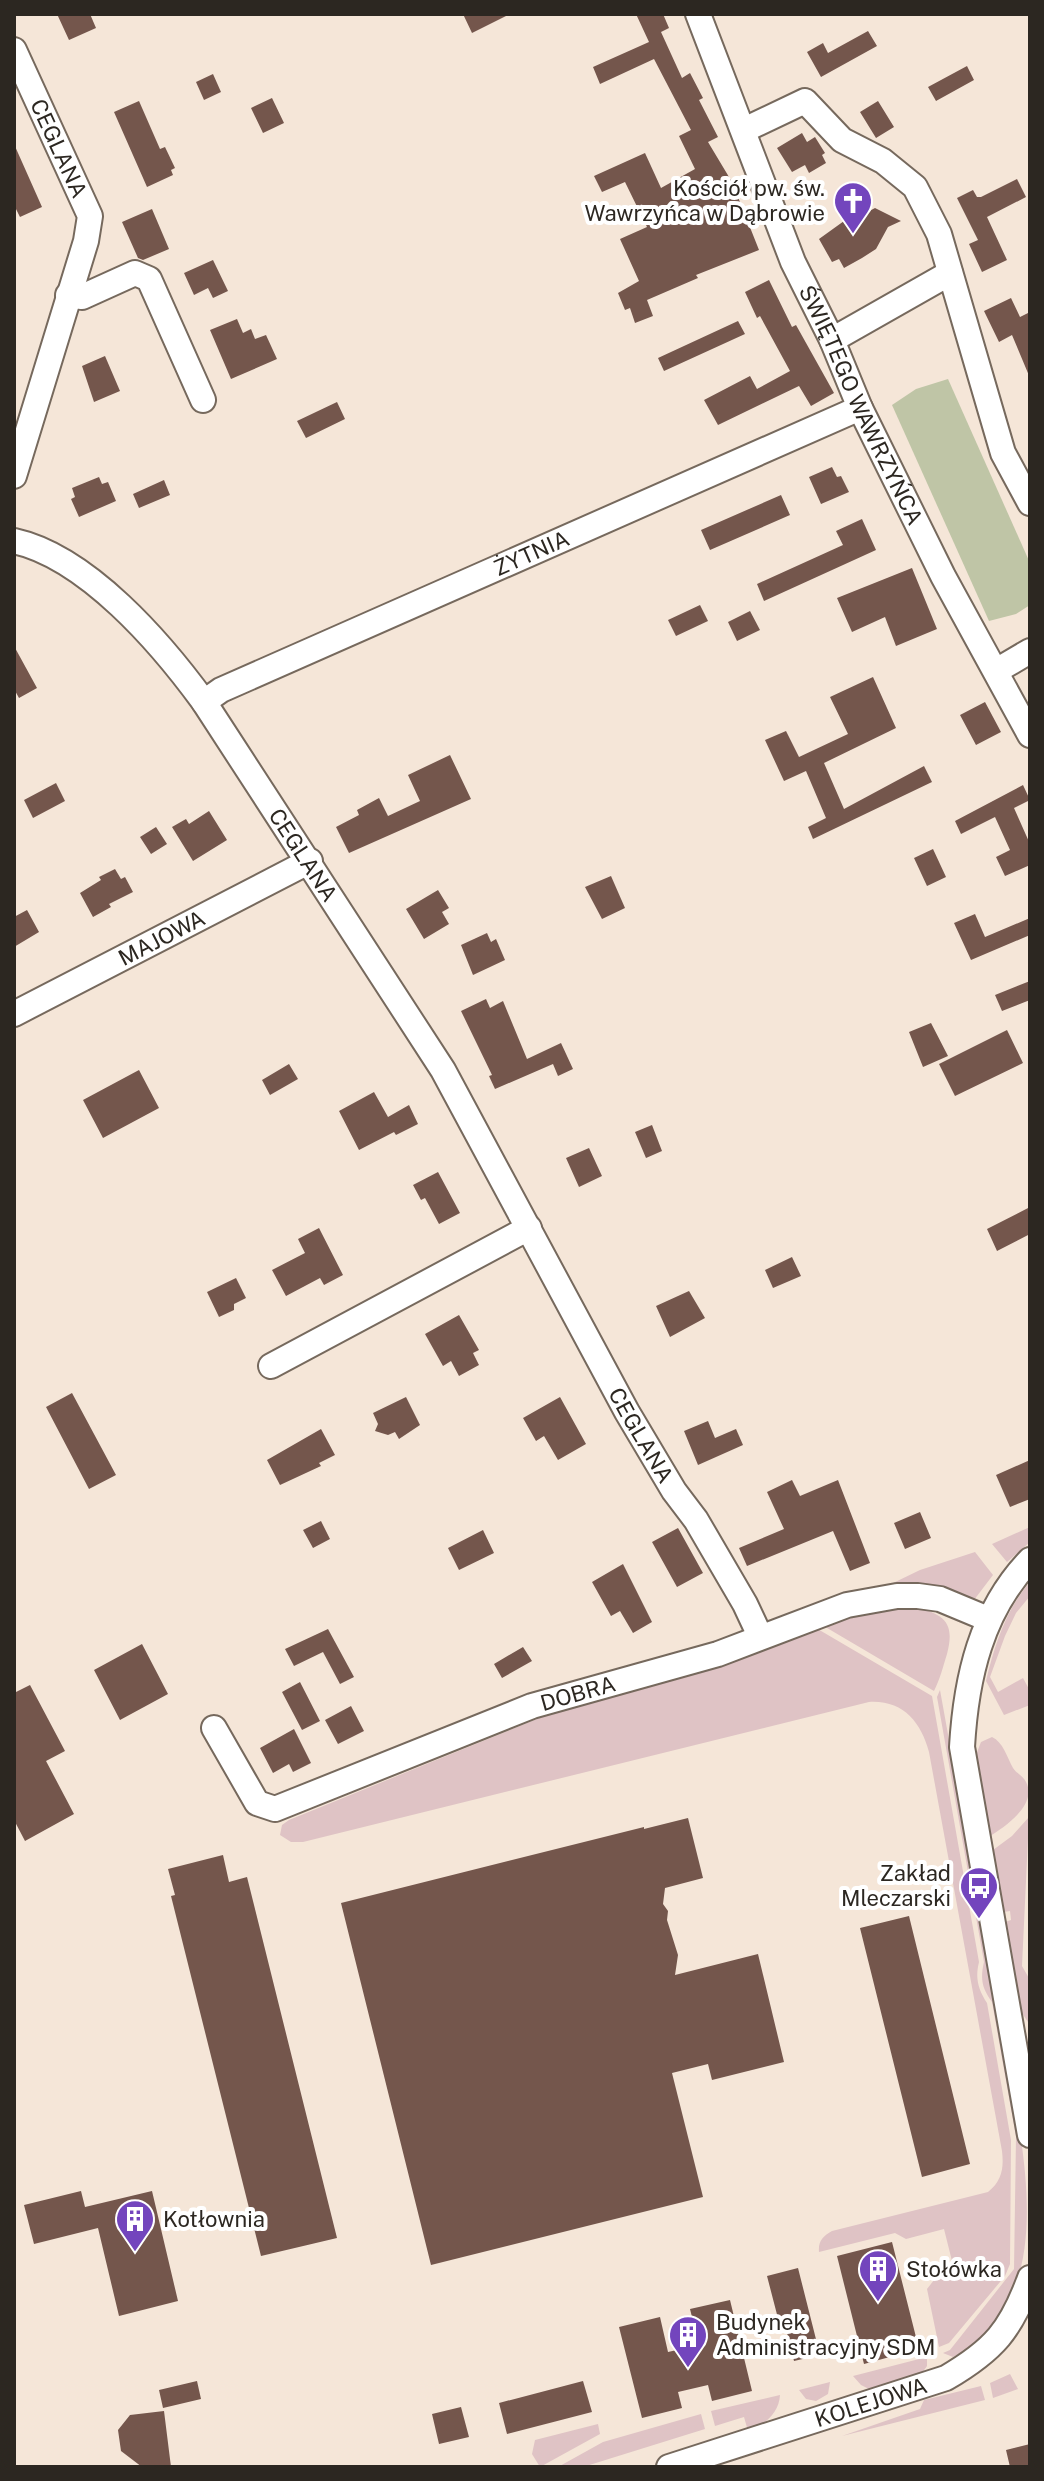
<svg xmlns="http://www.w3.org/2000/svg" width="1044" height="2481" viewBox="0 0 1044 2481" font-family="'Public Sans',sans-serif">
  <style>
    .green { fill: #dfc3c5 }
    .water { fill: #bfc5a6 }
    .building { fill: #74564c }
    .lines { fill: none; stroke-linecap: round; stroke-linejoin: round }
    .minor-casing { stroke: #76695d; stroke-width: 28 }
    .minor { stroke: #fff; stroke-width: 24 }
    .labels { text-anchor: middle; dominant-baseline: central; stroke-width: 8; stroke-linejoin: round; paint-order: stroke }
    .street-label { font-size: 22px; fill: #2c2721; stroke: #fff }
    .poi-label { font-size: 22px; fill: #2c2721; stroke: #fff; text-anchor: start }
  </style>
  <rect width="100%" height="100%" fill="#f5e6d8"/>
  <path class="green" d="M1030,1527V1542L1007,1562L992,1544Z
    M975,1552L993,1575L974,1600L919,1586L889,1585L920,1570Z
    M1030,1582V1596L1016,1613L1005,1636L990,1677L998,1692L1023,1678L1030,1691V1705L1004,1715L986,1681C994,1647 1006,1609 1030,1582Z
    M912,1606C942,1614 956,1620 947,1654C943,1667 940,1679 934,1691L822,1625L861,1609Z
    M816,1628L932,1696L979,1962C975,1978 978,1989 987,2003L1011,2140L1010,2264L1005,2276L949,2343L939,2347L927,2289L934,2280L955,2273L944,2229L906,2239L895,2233L819,2252C818,2241 823,2236 832,2231L988,2192C1002,2181 1004,2168 1002,2151L929,1752C921,1722 903,1700 869,1702L303,1842H291L280,1835L282,1825L289,1820L559,1710Z
    M940,1690L1021,2139C1032,2217 1036,2315 953,2357L943,2353L950,2350L1014,2269L1016,2137L992,2002C982,1988 980,1979 984,1962L937,1697Z
    M992,1737C1003,1742 1007,1757 1013,1768C1017,1774 1023,1776 1026,1782C1038,1804 1005,1827 990,1836L976,1755L981,1742Z
    M1029,1817L1022,1966L1030,1980V2025L1022,2013L1005,1922L1011,1920L1010,1911L1004,1912L993,1850L1012,1836Z
    M927,2357V2366L922,2373L869,2389L861,2385L853,2376Z
    M1010,2374L1018,2389L993,2398L990,2383Z
    M830,2382L828,2394L816,2401L806,2399L799,2390Z
    M981,2386L985,2400L842,2436L920,2409L924,2400Z
    M780,2395C779,2413 765,2425 748,2431L744,2417L715,2426L711,2411Z
    M701,2414L705,2429L583,2467H558L603,2442Z
    M598,2424L600,2434L540,2467L532,2454L535,2440Z"/>
  <path class="water" d="M948,379L1030,563V605L1016,614L989,621L892,405L916,389Z"/>
  <path class="building" d="M57,14H90L96,28L69,40Z
    M463,14H510L472,33Z
    M636,14H663L669,28L661,32L682,78L690,73L703,98L699,100L718,137L708,142L732,182L759,250L696,275L698,278L647,300L653,316L635,323L630,308L625,310L618,293L639,281L620,239L647,227L625,182L602,192L594,176L645,153L661,188L695,169L679,136L691,130L654,59L600,84L593,67L649,42Z
    M868,31L877,46L821,77L807,52L823,43L828,53Z
    M967,66L974,80L936,101L928,87Z
    M213,74L221,92L204,100L196,82Z
    M272,98L284,123L263,133L251,108Z
    M139,101L160,149L165,147L175,168L171,170L173,175L147,187L114,112Z
    M878,101L894,127L876,138L860,112Z
    M802,133L807,142L815,137L825,153L822,155L826,163L809,173L805,165L792,172L777,148Z
    M14,144L42,207L20,217L14,205Z
    M1017,179L1026,197L987,217L1007,260L982,272L969,244L978,240L957,198L973,190L977,197H981Z
    M875,208L901,221L888,227L876,249L862,258L844,268L839,259L832,262L819,239L844,221L845,224Z
    M152,209L169,249L143,260L138,258L122,222Z
    M213,260L228,291L213,298L208,288L194,295L184,273Z
    M769,280L792,327L796,325L834,393L811,406L799,386L718,425L704,400L750,376L757,389L790,371L760,316L757,318L745,292Z
    M1011,298L1020,317L1030,312V378L1012,335L999,342L984,311Z
    M237,319L243,333L251,329L255,339L266,335L277,359L231,379L210,330Z
    M738,321L745,334L664,371L658,358Z
    M105,356L120,391L94,402L82,366Z
    M337,402L345,419L306,438L297,421Z
    M832,467L837,477L841,476L849,492L821,504L809,477Z
    M99,477L102,484L108,482L116,501L79,517L71,499L75,497L72,488Z
    M164,480L170,495L139,508L133,494Z
    M781,495L790,515L710,550L701,530Z
    M862,519L876,550L764,601L757,584L843,545L836,531Z
    M912,568L937,629L896,646L885,617L852,632L837,598Z
    M700,605L708,621L676,636L668,620Z
    M750,611L760,630L737,641L728,622Z
    M14,646L37,688L19,698L14,689Z
    M873,677L896,728L824,763L844,809L924,766L932,782L813,839L808,827L826,818L806,771L784,781L765,740L786,731L799,757L848,734L830,697Z
    M985,702L1001,732L976,745L960,715Z
    M450,755L471,799L349,853L336,827L359,815L357,810L379,798L388,816L420,801L408,775Z
    M56,783L65,801L33,818L24,800Z
    M1023,785L1030,800L1014,808L1030,844V865L1005,876L996,857L1010,850L995,817L961,834L955,821Z
    M209,811L227,840L193,861L172,827L186,819L189,824Z
    M156,827L167,844L151,854L140,837Z
    M933,849L946,877L927,886L914,858Z
    M115,869L121,879L125,877L133,892L109,904L111,907L93,917L80,893L101,880L99,877Z
    M611,876L625,908L602,919L585,887Z
    M438,890L449,908L442,912L449,924L424,939L406,909Z
    M27,910L39,932L14,947V917Z
    M975,914L985,937L1030,918V935L971,960L954,923Z
    M487,933L491,942L496,939L505,960L473,975L461,945Z
    M1030,981V1000L1002,1011L995,995Z
    M486,999L490,1008L503,1001L527,1059L561,1043L573,1069L558,1076L553,1064L495,1089L489,1076L492,1075L461,1011Z
    M931,1023L948,1056L923,1067L909,1032Z
    M1007,1030L1023,1063L955,1096L939,1064Z
    M289,1064L298,1079L270,1095L262,1080Z
    M139,1070L159,1108L103,1138L83,1100Z
    M374,1092L388,1117L409,1105L418,1124L396,1135L394,1132L359,1150L339,1111Z
    M652,1125L662,1151L646,1158L635,1132Z
    M589,1148L602,1176L579,1187L566,1158Z
    M438,1172L460,1213L439,1224L425,1198L421,1200L413,1185Z
    M1030,1207V1234L997,1251L987,1229Z
    M319,1228L343,1275L324,1285L320,1278L286,1296L272,1270L305,1253L298,1239Z
    M792,1257L801,1276L773,1288L765,1270Z
    M236,1278L246,1298L234,1304V1310L219,1317L207,1292Z
    M689,1291L705,1318L670,1337L656,1306Z
    M459,1315L479,1350L473,1353L479,1365L459,1376L451,1361L443,1366L425,1334Z
    M72,1393L116,1475L89,1489L46,1407Z
    M406,1397L420,1425L399,1439L395,1432L388,1435L375,1431L378,1424L373,1413Z
    M560,1397L586,1444L558,1460L544,1436L536,1441L523,1418Z
    M708,1421L715,1438L736,1429L743,1445L698,1465L684,1431Z
    M321,1429L335,1455L319,1463L321,1466L280,1485L267,1460Z
    M1030,1460V1499L1010,1507L996,1475Z
    M792,1480L800,1496L838,1480L870,1563L850,1571L833,1531L747,1566L739,1548L784,1529L767,1492Z
    M920,1512L931,1538L905,1549L894,1523Z
    M321,1521L330,1539L313,1548L303,1530Z
    M678,1528L703,1573L677,1587L652,1542Z
    M483,1530L494,1553L459,1570L448,1548Z
    M623,1564L652,1622L633,1633L620,1611L611,1616L592,1582Z
    M328,1629L354,1677L340,1684L323,1652L294,1666L285,1649Z
    M142,1644L168,1694L120,1720L94,1670Z
    M523,1647L532,1661L502,1678L494,1664Z
    M300,1682L320,1721L302,1730L282,1692Z
    M30,1685L65,1751L46,1761L74,1814L25,1841L14,1820V1693Z
    M351,1706L364,1731L338,1744L325,1720Z
    M294,1729L311,1763L293,1772L289,1764L273,1773L260,1748Z
    M688,1818L703,1878L665,1888L663,1904L668,1911L667,1920L678,1955L675,1975L758,1954L784,2062L712,2080L708,2064L672,2073L703,2197L431,2265L341,1903L644,1827V1829Z
    M223,1855L229,1882L247,1877L337,2238L261,2256L171,1896L175,1895L168,1869Z
    M909,1916L970,2164L922,2177L860,1928Z
    M81,2191L85,2207L152,2191L178,2301L119,2316L98,2228L34,2244L24,2205Z
    M892,2242L919,2349L864,2364L837,2256Z
    M798,2268L820,2355L794,2361L785,2325L780,2326L767,2276Z
    M730,2300L752,2391L712,2401L708,2385L678,2392L682,2408L642,2418L619,2327L660,2317L668,2352L699,2345L690,2309Z
    M197,2381L201,2399L163,2408L159,2390Z
    M583,2381L592,2412L507,2434L499,2403Z
    M461,2407L469,2437L439,2444L432,2414Z
    M164,2411L171,2467H142L121,2451L118,2430L130,2415Z
    M1030,2444V2467H1010L1006,2450Z"/>
  <g class="lines">
    <defs>
      <g id="minor">
        <path id="s1" d="M698,14L793,262L832,340L860,408L943,576L1030,735"/>
        <path id="s2" d="M14,50L90,216L86,241L14,476"/>
        <path d="M744,130L805,101L842,140L883,161L915,187L939,234L1003,453L1030,503"/>
        <path d="M68,295L82,297L135,273L149,279L203,400"/>
        <path d="M832,340L950,273"/>
        <path id="s3" d="M14,541C87,557 161,643 204,702L443,1070L627,1412L674,1491L696,1520L745,1604L760,1636"/>
        <path d="M996,671L1030,651"/>
        <path id="s4" d="M204,702L221,690L860,408"/>
        <path id="s5" d="M14,1014L310,861"/>
        <path d="M271,1366L529,1228"/>
        <path d="M1030,1560C981,1611 966,1678 962,1747L1030,2135"/>
        <path id="s6" d="M214,1728L257,1803L275,1809L532,1706L718,1654L847,1605L897,1596H918L940,1599L988,1619"/>
        <path id="s7" d="M669,2467L946,2378C994,2350 1011,2330 1030,2278"/>
      </g>
    </defs>
    <use href="#minor" class="minor-casing"/>
    <use href="#minor" class="minor"/>
  </g>
  <defs>
    <symbol id="church-pin" viewBox="-11 -11 22 30"><path d="M0 17L-7.5 6A9.5 9.5 0 1 1 7.5 6Z" fill="#7345bd" stroke="#fff"/><path d="M-1.2-6h2.4v3.5h3.3v2.4h-3.3V6h-2.4V-.1h-3.3v-2.4h3.3Z" fill="#fff"/></symbol>
    <symbol id="bus-pin" viewBox="-11 -11 22 30"><path d="M0 17L-7.5 6A9.5 9.5 0 1 1 7.5 6Z" fill="#7345bd" stroke="#fff"/><path d="M-5-6H5V4H4V6H2V4H-2V6H-4V4H-5ZM-3.5-4V0h7V-4ZM-3.5 1.2v1.5H-2V1.2ZM2 1.2v1.5H3.5V1.2Z" fill="#fff"/></symbol>
    <symbol id="building-pin" viewBox="-11 -11 22 30"><path d="M0 17L-7.5 6A9.5 9.5 0 1 1 7.5 6Z" fill="#7345bd" stroke="#fff"/><path d="M-4-6H4V6H1V3H-1V6H-4ZM-2.5-4.3h1.7v1.8h-1.7ZM.8-4.3h1.7v1.8H.8ZM-2.5-1h1.7V.8h-1.7ZM.8-1h1.7V.8H.8Z" fill="#fff"/></symbol>
  </defs>
  <g fill-rule="evenodd">
    <use href="#church-pin" x="831" y="179" width="44" height="60"/>
    <use href="#bus-pin" x="957" y="1864" width="44" height="60"/>
    <use href="#building-pin" x="113" y="2197" width="44" height="60"/>
    <use href="#building-pin" x="856" y="2247" width="44" height="60"/>
    <use href="#building-pin" x="666" y="2313" width="44" height="60"/>
  </g>
  <g class="labels">
    <g class="street-label">
      <text stroke="none"><textPath href="#s2" startOffset="108">CEGLANA</textPath></text>
      <text stroke="none"><textPath href="#s1" startOffset="424">ŚWIĘTEGO WAWRZYŃCA</textPath></text>
      <text stroke="none"><textPath href="#s4" startOffset="360">ŻYTNIA</textPath></text>
      <text stroke="none"><textPath href="#s3" startOffset="436">CEGLANA</textPath></text>
      <text stroke="none"><textPath href="#s5" startOffset="166">MAJOWA</textPath></text>
      <text stroke="none"><textPath href="#s3" startOffset="1108">CEGLANA</textPath></text>
      <text stroke="none"><textPath href="#s6" startOffset="430">DOBRA</textPath></text>
      <text stroke="none"><textPath href="#s7" startOffset="212">KOLEJOWA</textPath></text>
    </g>
    <g class="poi-label">
      <text x="825" y="188" text-anchor="end">Kościół pw. św.<tspan x="825" dy="25">Wawrzyńca w Dąbrowie</tspan></text>
      <text x="951" y="1873" text-anchor="end">Zakład<tspan x="951" dy="25">Mleczarski</tspan></text>
      <text x="163" y="2219">Kotłownia</text>
      <text x="906" y="2269">Stołówka</text>
      <text x="716" y="2322">Budynek<tspan x="716" dy="25">Administracyjny SDM</tspan></text>
    </g>
  </g>
  <rect width="1044" height="2481" fill="none" stroke="#2c2721" stroke-width="32"/>
</svg>
